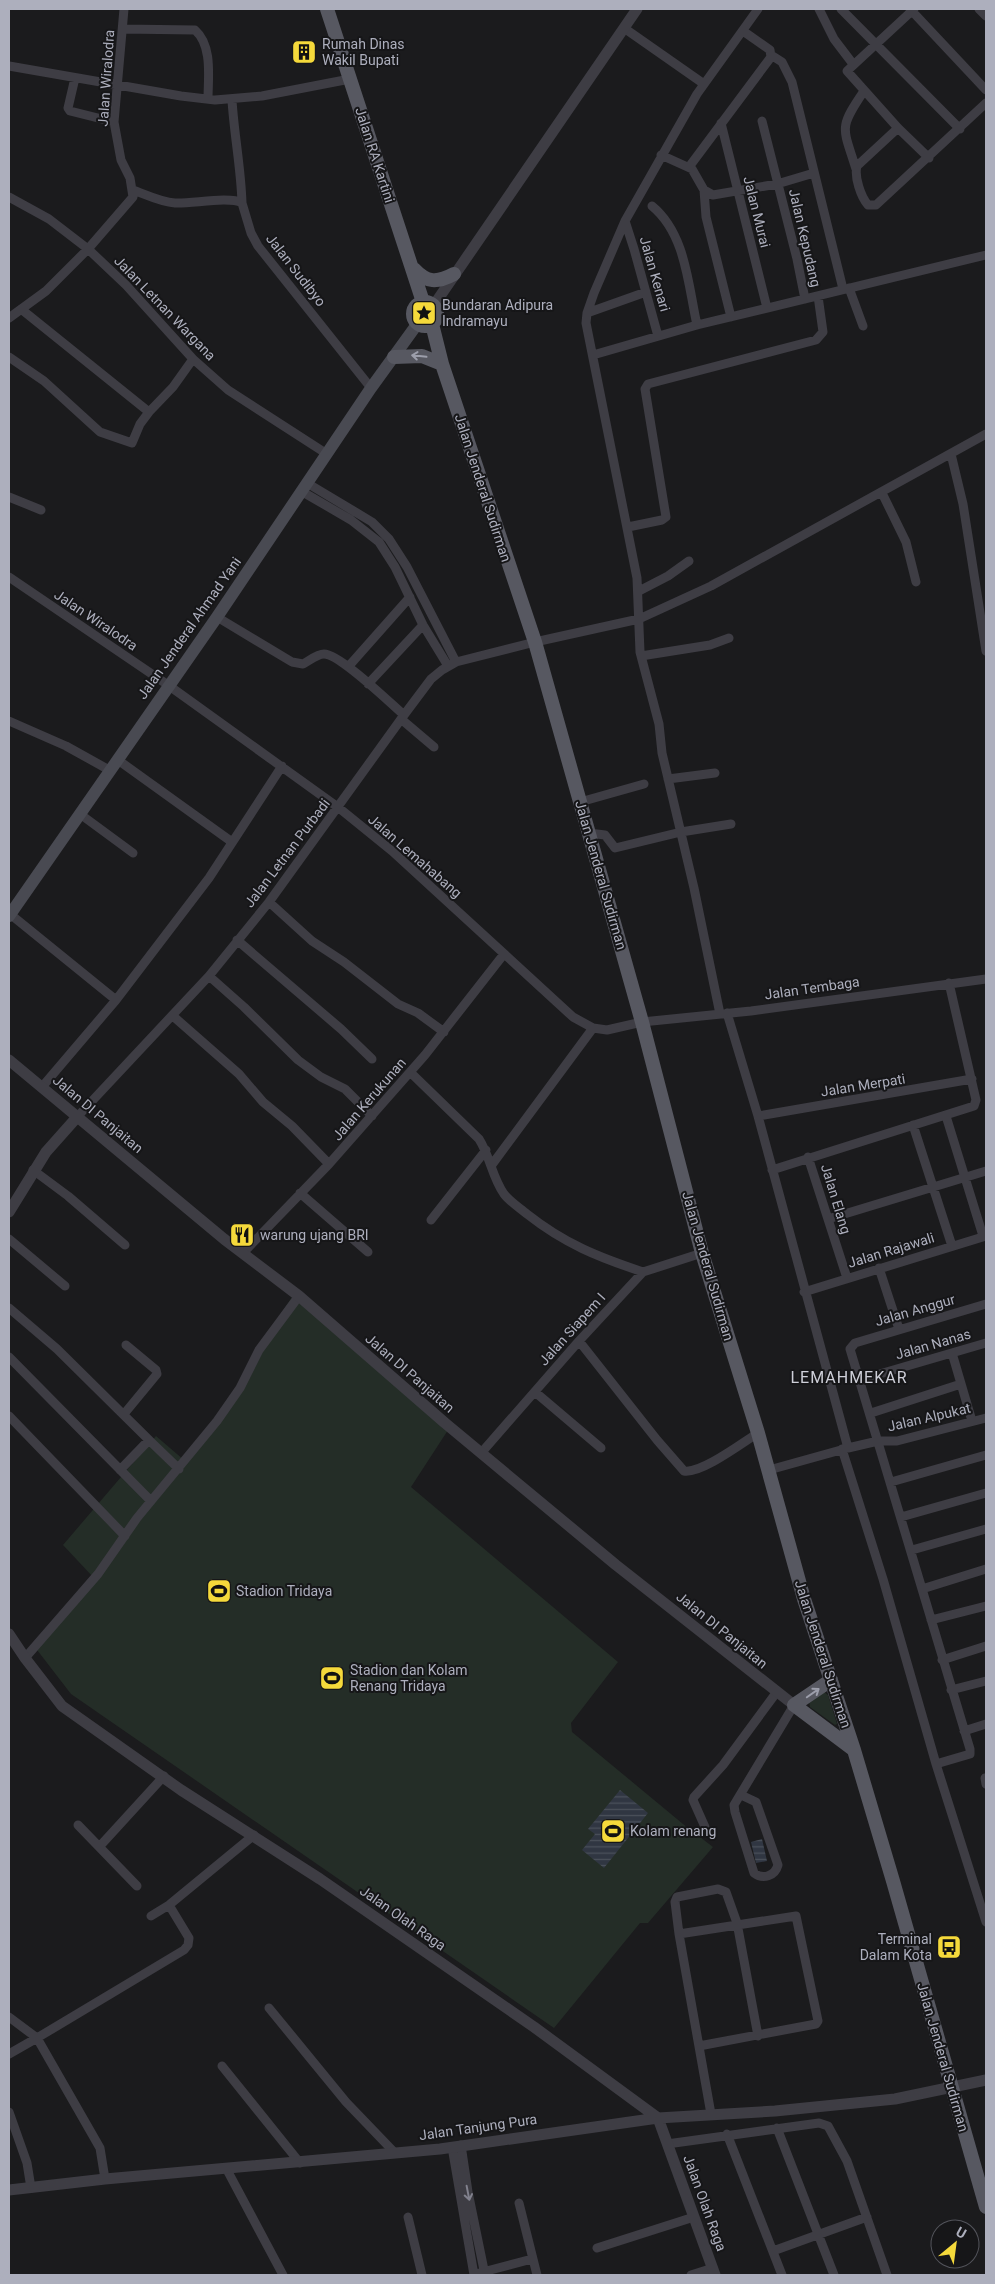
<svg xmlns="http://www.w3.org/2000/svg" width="995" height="2284" viewBox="0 0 995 2284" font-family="Roboto,sans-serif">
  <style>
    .green { fill: #242d27 }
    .water { fill: url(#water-rules) }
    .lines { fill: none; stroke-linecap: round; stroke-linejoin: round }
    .minor { stroke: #3e3d44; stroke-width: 9 }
    .tertiary { stroke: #3e3d44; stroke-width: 11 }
    .secondary { stroke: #494a52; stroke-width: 12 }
    .primary { stroke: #575861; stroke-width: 14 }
    .oneway { stroke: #9c9eab }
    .oneway2 { stroke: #81818d }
    .labels { text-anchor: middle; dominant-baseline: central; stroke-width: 4; stroke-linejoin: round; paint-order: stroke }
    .poi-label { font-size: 14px; fill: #adafbd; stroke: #161618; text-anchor: start }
    .street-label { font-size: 14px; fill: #adafbd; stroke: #161618 }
    .quarter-label { font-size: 16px; letter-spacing: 1px; fill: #cecfd8; stroke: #161618 }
  </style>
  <defs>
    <pattern id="water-rules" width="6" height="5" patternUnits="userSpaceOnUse" patternTransform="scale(1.25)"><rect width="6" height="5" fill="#303642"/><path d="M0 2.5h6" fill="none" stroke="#4b515b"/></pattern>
  </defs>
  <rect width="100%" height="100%" fill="#1b1b1d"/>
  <path class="green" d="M292,1297L450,1427L411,1487L618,1662L571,1723L572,1732L683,1824L713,1847L648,1923H640L554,2028L71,1694L34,1646L93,1577L63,1545L156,1436L184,1460L232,1399L251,1358Z
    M824,1692L828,1695L837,1724L835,1725L810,1707L809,1701Z"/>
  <path class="water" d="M620,1790L648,1813L604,1868L582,1850L595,1834L588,1829Z
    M762,1839L767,1861L756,1863L751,1842Z"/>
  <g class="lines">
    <path class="minor" d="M819,9L834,39L853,64
      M841,9L960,129
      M910,9L986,90
      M914,9L847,71L898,128L929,158
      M979,9L986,16
      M624,28L704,84
      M123,29L195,30C213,46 208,78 208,99
      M771,55L782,62L792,82L843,289
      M9,66L181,96L215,100L262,96L350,79
      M75,78L68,108L70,111L114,122
      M232,100C234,134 241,168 242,203
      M762,121L797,259L805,299
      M721,123L767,308
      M898,128L857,166C854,177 861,197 868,205H876L986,103
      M661,155L692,169L704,190L713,195L777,184L814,173
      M689,167L771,57L770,50L743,31
      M856,169C843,127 838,129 864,91
      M133,190C147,195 160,202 175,203C192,204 229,196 242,203L251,233L258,246L371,388
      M704,190L706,217L731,317
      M9,197L49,219L88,249L126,285L193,359L228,390L327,454
      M652,206C686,234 688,285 697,325
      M625,221L634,249L658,336
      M849,288L863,326
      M587,313L646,292
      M9,318L46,291L88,249L133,197L130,178L121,160L114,122L124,9
      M593,355L697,325L986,255
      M9,357L44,381L100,432L132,443L140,424L149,412L21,309
      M149,412L173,387L193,359
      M951,454L963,504L986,651
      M307,483L372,522L389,539L407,567L456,662
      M301,491L351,520L379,542L395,567L423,625L448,666
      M882,493L906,542L916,582
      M9,497L41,510
      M628,527L662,520L666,517L645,389L648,384L816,340L823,332L818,296
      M9,577L168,685L339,808L392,851L573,1017L593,1028L607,1030L642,1022L751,1011L986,979
      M639,591L668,576L689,561
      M217,617L292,662L303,664C309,661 317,654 324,654C340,654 390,703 404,715
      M641,656L710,645L729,638
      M348,667L410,597
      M368,684L423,625
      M401,719L434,747
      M9,721L66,746L111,771
      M118,760L232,842
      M668,779L715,773
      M580,802L644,784
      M80,814L133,853
      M589,833L605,835L615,848L681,832L731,824
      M269,902L312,941L344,962L398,1004L418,1013L444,1032
      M10,914L116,1000
      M237,940L341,1029L372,1059
      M209,976L244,1007L298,1060L321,1077L345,1089L372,1116
      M727,1013L758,1116L848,1448
      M720,1014L694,888L662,753L659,724L640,652L637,578L586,323L587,313L594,293L625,221L697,94L758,9
      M173,1016L239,1074L263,1102L292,1126L329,1164
      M410,1072L479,1139C490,1156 492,1177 504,1194C510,1202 520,1208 527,1214C565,1244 598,1257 643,1272
      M42,1087L116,1000L209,878L282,766
      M78,1116L209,976L269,902L404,715L431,679L442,670L456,662L535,642L639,619L711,586L986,434
      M758,1116L972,1079
      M946,1116L983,1236
      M913,1125L952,1246
      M808,1157L847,1278
      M491,1166L593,1028
      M33,1170L68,1196L125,1245
      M772,1170L974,1106L976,1100L949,983
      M300,1193L368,1252
      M828,1219L986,1171
      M431,1220L486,1150
      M9,1239L65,1286
      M243,1253L329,1164L425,1055L504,954
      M879,1268L899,1329
      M804,1292L986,1236
      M9,1308L57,1349L149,1440L120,1470
      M579,1341L657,1440L684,1471C701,1474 742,1443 758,1433
      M952,1353L972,1421
      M9,1357L151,1501
      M859,1380L986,1343
      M535,1392L601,1448
      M871,1413L961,1384
      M124,1414L157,1374L156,1370L126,1345
      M9,1416L125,1536
      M149,1440L179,1469
      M842,1449L883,1579L936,1764L970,1754V1749L850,1349L855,1343L986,1304
      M482,1452L579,1341L643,1272L702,1253
      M769,1470L848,1448L878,1441H897L986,1418
      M891,1482L986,1455
      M901,1517L986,1493
      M912,1550L986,1529
      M922,1589L986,1569
      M931,1620L986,1606
      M25,1658L98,1574L137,1518L217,1421L240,1388L259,1350L299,1296
      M942,1660L986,1646
      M951,1690L986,1681
      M964,1731L986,1724
      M936,1764L986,1922
      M985,1778L986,1784
      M741,1795L756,1802L778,1865C775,1876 763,1880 754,1873L735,1812L734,1805L794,1705
      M78,1825L137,1886
      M705,1827L693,1800L694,1797L723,1765L776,1693
      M100,1846L164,1776
      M151,1916L169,1905L254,1835
      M679,1934L796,1916L818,2021L816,2024L699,2046
      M269,2008L346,2102L395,2153
      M9,2017L37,2038L184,1950L188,1945L189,1938L169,1905
      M9,2054L37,2038L100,2148L105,2179
      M222,2066L300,2163
      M9,2112L27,2163L31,2188
      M711,2114L679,1934L675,1902L677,1897L718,1889L726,1892L737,1923L758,2036
      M777,2128L834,2275
      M727,2134L782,2275
      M667,2144L819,2123L828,2126L847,2161L887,2275
      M461,2145L468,2192L485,2275
      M452,2147L474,2275
      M226,2168L283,2275
      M519,2203L537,2275
      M408,2217L422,2275
      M597,2248L694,2217
      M773,2251L867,2217
      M479,2273L532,2259
      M691,2275L713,2268"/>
    <path class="tertiary" d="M434,305L637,9
      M9,1060L224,1239L299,1296L445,1423L616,1565L794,1705
      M9,1212L46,1152L78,1116
      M9,1634L25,1658L62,1706L181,1790L320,1879L534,2027L658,2118L715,2275
      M9,2190L105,2179L440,2149L658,2118L775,2111L895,2099L986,2080"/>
    <path class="secondary" d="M9,916L217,617L371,388L418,323"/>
    <path class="primary" d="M327,9L423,302
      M414,269C427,283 437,283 454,274
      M413 314a12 12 0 1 1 24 0a12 12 0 1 1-24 0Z
      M432,324L442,364L535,642L642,1022L702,1253L758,1433L804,1599L854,1750L893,1881L986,2207
      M394,357L422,356L442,364
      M831,1680L794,1705L854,1750"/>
  </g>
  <defs><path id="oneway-shaft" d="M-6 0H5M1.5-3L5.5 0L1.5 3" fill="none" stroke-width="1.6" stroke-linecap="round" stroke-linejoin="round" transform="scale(1.25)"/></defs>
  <g class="oneway">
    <use href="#oneway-shaft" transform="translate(419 356) rotate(-174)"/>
    <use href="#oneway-shaft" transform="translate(813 1693) rotate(-35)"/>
  </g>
  <use class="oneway2" href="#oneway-shaft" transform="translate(468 2193) rotate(79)"/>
  <defs>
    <symbol id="building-square" viewBox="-11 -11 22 22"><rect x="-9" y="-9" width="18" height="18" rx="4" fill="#f5d93b" stroke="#161618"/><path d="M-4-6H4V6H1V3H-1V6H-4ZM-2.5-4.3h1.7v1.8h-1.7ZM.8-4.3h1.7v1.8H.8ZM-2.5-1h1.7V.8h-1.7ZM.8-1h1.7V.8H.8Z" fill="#111"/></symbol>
    <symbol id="sight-square" viewBox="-11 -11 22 22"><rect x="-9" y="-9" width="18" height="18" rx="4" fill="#f5d93b" stroke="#161618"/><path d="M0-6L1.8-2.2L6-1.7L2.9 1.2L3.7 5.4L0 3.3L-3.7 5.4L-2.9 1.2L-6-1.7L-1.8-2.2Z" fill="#111"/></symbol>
    <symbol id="restaurant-square" viewBox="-11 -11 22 22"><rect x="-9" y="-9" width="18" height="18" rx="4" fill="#f5d93b" stroke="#161618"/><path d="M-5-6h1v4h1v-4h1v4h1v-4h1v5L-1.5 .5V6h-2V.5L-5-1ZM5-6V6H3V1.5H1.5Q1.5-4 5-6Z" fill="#111"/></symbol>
    <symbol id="stadium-square" viewBox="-11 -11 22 22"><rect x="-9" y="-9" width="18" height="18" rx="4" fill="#f5d93b" stroke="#161618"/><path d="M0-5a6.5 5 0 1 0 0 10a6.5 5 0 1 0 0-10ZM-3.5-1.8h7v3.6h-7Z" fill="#111"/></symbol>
    <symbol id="bus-square" viewBox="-11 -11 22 22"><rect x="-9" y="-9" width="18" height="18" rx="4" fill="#f5d93b" stroke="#161618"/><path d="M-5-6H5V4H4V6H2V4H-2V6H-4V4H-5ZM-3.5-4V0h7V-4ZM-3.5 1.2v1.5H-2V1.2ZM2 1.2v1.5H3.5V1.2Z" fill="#111"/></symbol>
  </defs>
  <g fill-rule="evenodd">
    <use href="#building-square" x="290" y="38" width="28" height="28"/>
    <use href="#sight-square" x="410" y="299" width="28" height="28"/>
    <use href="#restaurant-square" x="228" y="1221" width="28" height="28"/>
    <use href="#stadium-square" x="205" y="1577" width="28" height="28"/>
    <use href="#stadium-square" x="318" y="1664" width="28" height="28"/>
    <use href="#stadium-square" x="599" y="1817" width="28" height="28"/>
    <use href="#bus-square" x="935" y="1933" width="28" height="28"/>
  </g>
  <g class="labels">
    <g class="poi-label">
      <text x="322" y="44">Rumah Dinas<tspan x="322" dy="16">Wakil Bupati</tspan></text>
      <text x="442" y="305">Bundaran Adipura<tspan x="442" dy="16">Indramayu</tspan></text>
      <text x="260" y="1235">warung ujang BRI</text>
      <text x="236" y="1591">Stadion Tridaya</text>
      <text x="350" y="1670">Stadion dan Kolam<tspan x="350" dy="16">Renang Tridaya</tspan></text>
      <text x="630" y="1831">Kolam renang</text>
      <text x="932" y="1939" text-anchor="end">Terminal<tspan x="932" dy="16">Dalam Kota</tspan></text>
    </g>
    <g class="street-label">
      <text transform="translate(106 78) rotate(-86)">Jalan Wiralodra</text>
      <text transform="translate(375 155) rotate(72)">Jalan RA Kartini</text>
      <text transform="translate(757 212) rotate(76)">Jalan Murai</text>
      <text transform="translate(805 238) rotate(77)">Jalan Kepudang</text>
      <text transform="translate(296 270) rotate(52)">Jalan Sudibyo</text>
      <text transform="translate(655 274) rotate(74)">Jalan Kenari</text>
      <text transform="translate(165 308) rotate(46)">Jalan Letnan Wargana</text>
      <text transform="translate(483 488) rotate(72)">Jalan Jenderal Sudirman</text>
      <text transform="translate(96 620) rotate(34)">Jalan Wiralodra</text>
      <text transform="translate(189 628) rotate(-55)">Jalan Jenderal Ahmad Yani</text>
      <text transform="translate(287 853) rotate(-53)">Jalan Letnan Purbadi</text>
      <text transform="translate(415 856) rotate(41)">Jalan Lemahabang</text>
      <text transform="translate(601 875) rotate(74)">Jalan Jenderal Sudirman</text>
      <text transform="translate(812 988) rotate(-8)">Jalan Tembaga</text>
      <text transform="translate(863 1085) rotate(-9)">Jalan Merpati</text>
      <text transform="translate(369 1099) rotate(-49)">Jalan Kerukunan</text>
      <text transform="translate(98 1114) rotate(40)">Jalan DI Panjaitan</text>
      <text transform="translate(836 1199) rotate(73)">Jalan Elang</text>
      <text transform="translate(891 1250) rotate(-17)">Jalan Rajawali</text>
      <text transform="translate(708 1266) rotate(74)">Jalan Jenderal Sudirman</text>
      <text transform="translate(915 1310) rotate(-16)">Jalan Anggur</text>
      <text transform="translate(572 1329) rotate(-48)">Jalan Siapem I</text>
      <text transform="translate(933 1344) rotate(-16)">Jalan Nanas</text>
      <text transform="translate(410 1373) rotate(41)">Jalan DI Panjaitan</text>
      <text transform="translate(929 1417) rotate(-13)">Jalan Alpukat</text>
      <text transform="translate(722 1630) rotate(39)">Jalan DI Panjaitan</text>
      <text transform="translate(823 1654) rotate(72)">Jalan Jenderal Sudirman</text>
      <text transform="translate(403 1918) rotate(35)">Jalan Olah Raga</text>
      <text transform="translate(943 2057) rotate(74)">Jalan Jenderal Sudirman</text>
      <text transform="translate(478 2127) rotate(-8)">Jalan Tanjung Pura</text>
      <text transform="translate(705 2203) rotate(70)">Jalan Olah Raga</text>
    </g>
    <g class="quarter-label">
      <text x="849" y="1377">LEMAHMEKAR</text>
    </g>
  </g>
  <rect width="995" height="2284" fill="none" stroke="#adafbd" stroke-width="20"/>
  <g transform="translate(955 2244) rotate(29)"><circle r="24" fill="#161618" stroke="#52535a"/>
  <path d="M0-4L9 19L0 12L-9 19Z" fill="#f5d93b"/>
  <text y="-8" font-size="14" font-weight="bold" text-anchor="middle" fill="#adafbd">U</text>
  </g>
</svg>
